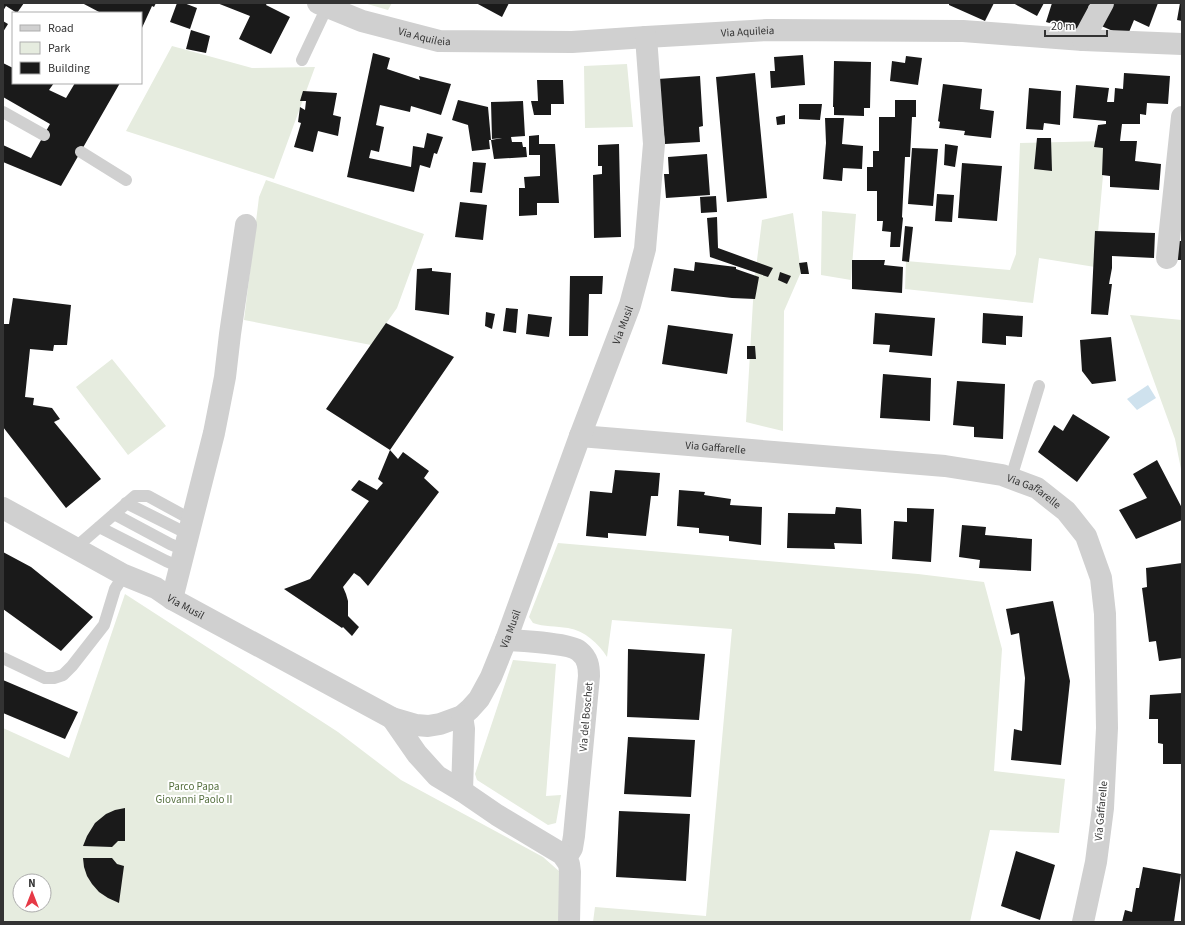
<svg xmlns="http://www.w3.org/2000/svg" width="1185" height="925" viewBox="0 0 1185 925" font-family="'Source Sans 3',sans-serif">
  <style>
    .green { fill: #e6ecdf; fill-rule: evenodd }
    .water { fill: #cfe2ee }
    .building { fill: #1a1a1a }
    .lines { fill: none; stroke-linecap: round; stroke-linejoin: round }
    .lane { stroke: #d0d0d0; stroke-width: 12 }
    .street { stroke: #d0d0d0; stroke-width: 22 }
    .labels { text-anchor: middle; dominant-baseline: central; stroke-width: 4; stroke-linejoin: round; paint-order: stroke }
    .street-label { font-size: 11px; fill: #333; stroke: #fff }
    .park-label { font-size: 11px; fill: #56703f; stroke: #fff }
  </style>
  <rect width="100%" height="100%" fill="#fff"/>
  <path class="green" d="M364,3H392L388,10Z
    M172,46L252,68L315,67L274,179L126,131Z
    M627,64L633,127L585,128L584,66Z
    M1106,141L1095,267L1039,258L1033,303L905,289L906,261L1010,270L1016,254L1020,143Z
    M266,180L424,234L397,308L371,345L244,320L259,197Z
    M822,211L856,214L851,280L821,275Z
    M793,213L801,272L784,311L783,431L746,422L754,284L762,220Z
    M1130,315L1182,320V474L1175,439Z
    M112,359L166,426L128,455L76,387Z
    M558,543L918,574L984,582L1002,649L994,771L1065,779L1059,833L990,830L970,922H593L595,907L706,916L732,629L612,620L607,657C598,643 585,631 568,628C556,626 544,627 533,623L529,617Z
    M125,594L338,732L401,780L543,857L560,872L559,922H3V728L69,758ZM20,881H44V905H20Z
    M513,660L556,664L546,796L561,795L556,823L548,825L477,780L475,774Z"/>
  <path class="water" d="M1148,385L1156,398L1137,410L1127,399Z"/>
  <path class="building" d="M3,3H24L17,13L6,6L3,11Z
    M82,3H156L154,7L152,6L141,30V13H101Z
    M177,3H184L197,8L190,29L170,22Z
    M217,3H267L266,5L290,17L271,54L239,39L250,16Z
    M476,3H509L502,17Z
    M949,3H994L985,21L949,5Z
    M1013,3H1044L1037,16Z
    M1052,3H1099L1098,7L1089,5L1081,32L1046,22Z
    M1108,3H1158L1149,27L1134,20L1127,37L1099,25Z
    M1180,3H1182V21L1177,20Z
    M3,21L8,24L3,32Z
    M191,30L210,36L206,53L186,49Z
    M373,53L390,58L387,69L420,80L419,76L451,84L441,115L411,106L410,112L380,105L376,125L384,127L379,152L371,150L369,158L411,167L413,146L424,148L427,133L443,137L437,154L434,153L430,168L420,165L414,192L347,177Z
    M803,55L805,85L771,88L770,71H775L774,57Z
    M906,56L922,58L918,85L890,81L892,61L905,63Z
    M834,61L871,62L870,108H864V116L834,115V107H833Z
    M3,63L13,68V83H54L49,90L66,98L75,83H120L61,186L3,162V145L31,158L50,124L3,97Z
    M755,73L767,198L727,202L716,77Z
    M1124,73L1170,76L1168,104L1147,103L1146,115L1140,114V124H1122L1120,141H1137L1135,161L1161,164L1159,190L1110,187V176L1102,175L1103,148L1094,147L1098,125L1106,124V121L1073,118L1076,85L1109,88L1107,102H1114L1115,88L1123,89Z
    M700,76L703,126L699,127L700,142L665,144L658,79Z
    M537,80H563L564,104H551V115H534L531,101H538Z
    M943,84L982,89L980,109L994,111L991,138L964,135L965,131L939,128L940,122L938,121Z
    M1029,88L1061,91L1060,125L1044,123L1043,130L1026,129Z
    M303,91L337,93L333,115L341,117L338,136L318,131L313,152L294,147L301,123L298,122L300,107L305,110L306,101H300Z
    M458,100L488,107L491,140H489L490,149L472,151L468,125L452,120Z
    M895,100H916V117H912L910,157H905L902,217L903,218L900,247H890L891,232L882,231L883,221H877V191H867V167H873V151H879V117H895Z
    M523,101L525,136L511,137L512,142H522L523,147H526L527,157L494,159L491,140L502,138L492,139L491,102Z
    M799,104H822L820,120L799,119Z
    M785,115V124L777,125L776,117Z
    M825,118H844L842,144L863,146L862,169L843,168L842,181L823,179L826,143Z
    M539,135V144H555L559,203H537V215L519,216V188H525L524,177L540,176V155H529V136Z
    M1037,138H1051L1052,171L1034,169Z
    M619,144L621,237L594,238L593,175L602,174V166H598V145Z
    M945,144L958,146L955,167L944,165Z
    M912,148L938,149L933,206L908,204Z
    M707,154L710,195L666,198L664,174H669L668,157Z
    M473,162L486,163L482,193L470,192Z
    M962,163L1002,166L997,221L958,218Z
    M937,194L954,195L952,222L935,221Z
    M716,196L717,212L701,213L700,197Z
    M460,202L487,205L483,240L455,237Z
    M717,217L718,248L773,268L768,277L710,257L707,218Z
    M905,226L913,227L909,262L902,261Z
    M1095,231L1155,233L1154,258L1112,256V268L1109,284H1112L1108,315L1091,314Z
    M1178,241H1182V260H1177Z
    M852,260H885L884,265L903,267L902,293L852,289Z
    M695,262L736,267V269L759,277L755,299L732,298L671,291L674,268L694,271Z
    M807,262L809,274H801L799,263Z
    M432,268V271L451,273L449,315L415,310L417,269Z
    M780,272L791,276L787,284L778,280Z
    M570,276H603L602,294H589L588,336H569Z
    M13,298L71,305L67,345H54L53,351L30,349L25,397L34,398L33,405L52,408L60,419L54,422L101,479L66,508L3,427V324H9Z
    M506,308L518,309L516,333L503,331Z
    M486,312L495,314L492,329L485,326Z
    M875,313L935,318L932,356L889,352L890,345L873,344Z
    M983,313L1023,316L1022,337L1006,336V345L982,343Z
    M528,314L552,317L549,337L526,334Z
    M386,323L454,357L390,450L326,409Z
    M668,325L733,334L727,374L662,364Z
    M1111,337L1116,381L1092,384L1082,371L1080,340Z
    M747,346H755L756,359H747Z
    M883,374L931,378L930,421L880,418Z
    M957,381L1005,384L1003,439L974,437V427L953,425Z
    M1073,414L1110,437L1077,482L1038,452L1054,425L1063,431Z
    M390,450L398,459L403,452L429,471L424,478L439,492L368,586L360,577L354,573L343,587L346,594L348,601V616L359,627L352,636L343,627L342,628L284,589L310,579L369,501L351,490L359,480L377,490L383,483L378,479Z
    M1157,460L1182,508V520L1136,539L1119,510L1147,498L1133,474Z
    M615,470L660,473L658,496H651L646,536L608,533V538L586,536L590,491L612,493Z
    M679,490L705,492L704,495L731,499L730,505L762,507L761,545L729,541V536L699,533V528L677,526Z
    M836,507L861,509L862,544L834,543L835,549L787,548L788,513L835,514Z
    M907,508L934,509L931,562L892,559L894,521L907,522Z
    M962,525L986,527L985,535L1032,539L1031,571L979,568L980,560L959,557Z
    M3,552L31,567L93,617L61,651L3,609Z
    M1182,563V658L1159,661L1156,641L1149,642L1142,588L1147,587L1146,568Z
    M1053,601L1070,681L1061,765L1011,760L1014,729L1022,731L1025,678L1019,633L1011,635L1006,609Z
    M628,649L705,654L699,720L627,717Z
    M3,680L78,712L65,739L3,713Z
    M1182,693V764H1163V744L1158,743V719H1149L1150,695Z
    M628,737L695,740L691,797L624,794Z
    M125,808V841H118L112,847L83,846L87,836L95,823L106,814L115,810Z
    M619,811L690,814L686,881L616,877Z
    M1016,851L1055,865L1040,920L1001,906Z
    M83,858H112L117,864L124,866L119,903L108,898L99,892L92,884L87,876L84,867Z
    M1143,867L1181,874L1174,922H1122L1125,910L1132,912L1136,888H1139Z"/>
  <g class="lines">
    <path class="lane" d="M302,60L327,7
      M3,112L44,135
      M81,152L126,180
      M1011,478L1039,386
      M126,503L188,534
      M114,514L170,544L184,550
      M99,527L166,561L180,567
      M75,548L135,496H148L192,520
      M3,658L45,678H54L63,675L72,666L104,625L115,589L124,575"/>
    <g class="street">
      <path id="s1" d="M318,3L362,21L439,41L572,42L646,37L767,30L963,31L1083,40L1182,44"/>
      <path d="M1083,40L1103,3"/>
      <path d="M1167,258L1182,117"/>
      <path id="s2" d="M580,436L945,466L1002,475L1037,488L1066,511L1086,536L1101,578L1105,614L1107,728L1103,808L1096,862L1083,922"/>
      <path id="s3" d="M3,508L124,575L156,588L172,599L392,718L416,725L428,726L440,724L462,716L470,709L479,699L491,677L506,640L580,436L630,305L645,249L654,144L646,37"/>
      <path d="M172,599L214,433L225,377L230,334L246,225"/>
      <path d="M506,640C521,641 569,643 579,651C588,658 589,667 589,676L574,836L572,848L566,858"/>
      <path d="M462,716L464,729L462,791"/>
      <path d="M392,718L417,754L437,776L462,791L497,815L562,854L569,864L570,872L569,922"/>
    </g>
  </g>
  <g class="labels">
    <g class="street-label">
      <text stroke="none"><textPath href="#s1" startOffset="436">Via Aquileia</textPath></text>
      <text stroke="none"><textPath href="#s1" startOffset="112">Via Aquileia</textPath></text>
      <text stroke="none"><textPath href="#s3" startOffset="940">Via Musil</textPath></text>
      <text stroke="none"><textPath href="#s2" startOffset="136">Via Gaffarelle</textPath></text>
      <text stroke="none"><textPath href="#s2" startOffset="460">Via Gaffarelle</textPath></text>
      <text stroke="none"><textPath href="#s3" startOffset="208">Via Musil</textPath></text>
      <text stroke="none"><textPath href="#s3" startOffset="616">Via Musil</textPath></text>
      <text transform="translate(586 717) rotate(-85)">Via del Boschet</text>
      <text transform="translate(1101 811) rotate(-85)">Via Gaffarelle</text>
    </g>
    <g class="park-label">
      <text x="194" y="786">Parco Papa<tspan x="194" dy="13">Giovanni Paolo II</tspan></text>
    </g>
  </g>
  <rect width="1185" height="925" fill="none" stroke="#333333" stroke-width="8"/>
  <rect x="12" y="12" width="130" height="72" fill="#ffffff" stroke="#adadad"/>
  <rect x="20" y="25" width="20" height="6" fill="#d0d0d0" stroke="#adadad"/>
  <text x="48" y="32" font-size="12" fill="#333333">Road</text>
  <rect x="20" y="42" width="20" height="12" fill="#e6ecdf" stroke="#adadad"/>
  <text x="48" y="52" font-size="12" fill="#333333">Park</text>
  <rect x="20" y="62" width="20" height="12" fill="#1a1a1a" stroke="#adadad"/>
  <text x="48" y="72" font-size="12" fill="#333333">Building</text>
  <g transform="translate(32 893)"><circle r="19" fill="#ffffff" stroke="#adadad"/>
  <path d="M0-3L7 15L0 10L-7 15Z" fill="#e63946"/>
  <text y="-6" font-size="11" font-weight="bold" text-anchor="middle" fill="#333333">N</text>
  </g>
  <path d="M1045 30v6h62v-6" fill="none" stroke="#333333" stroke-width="2"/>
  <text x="1051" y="30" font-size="12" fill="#333333" stroke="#ffffff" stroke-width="3" paint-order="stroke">20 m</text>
</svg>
